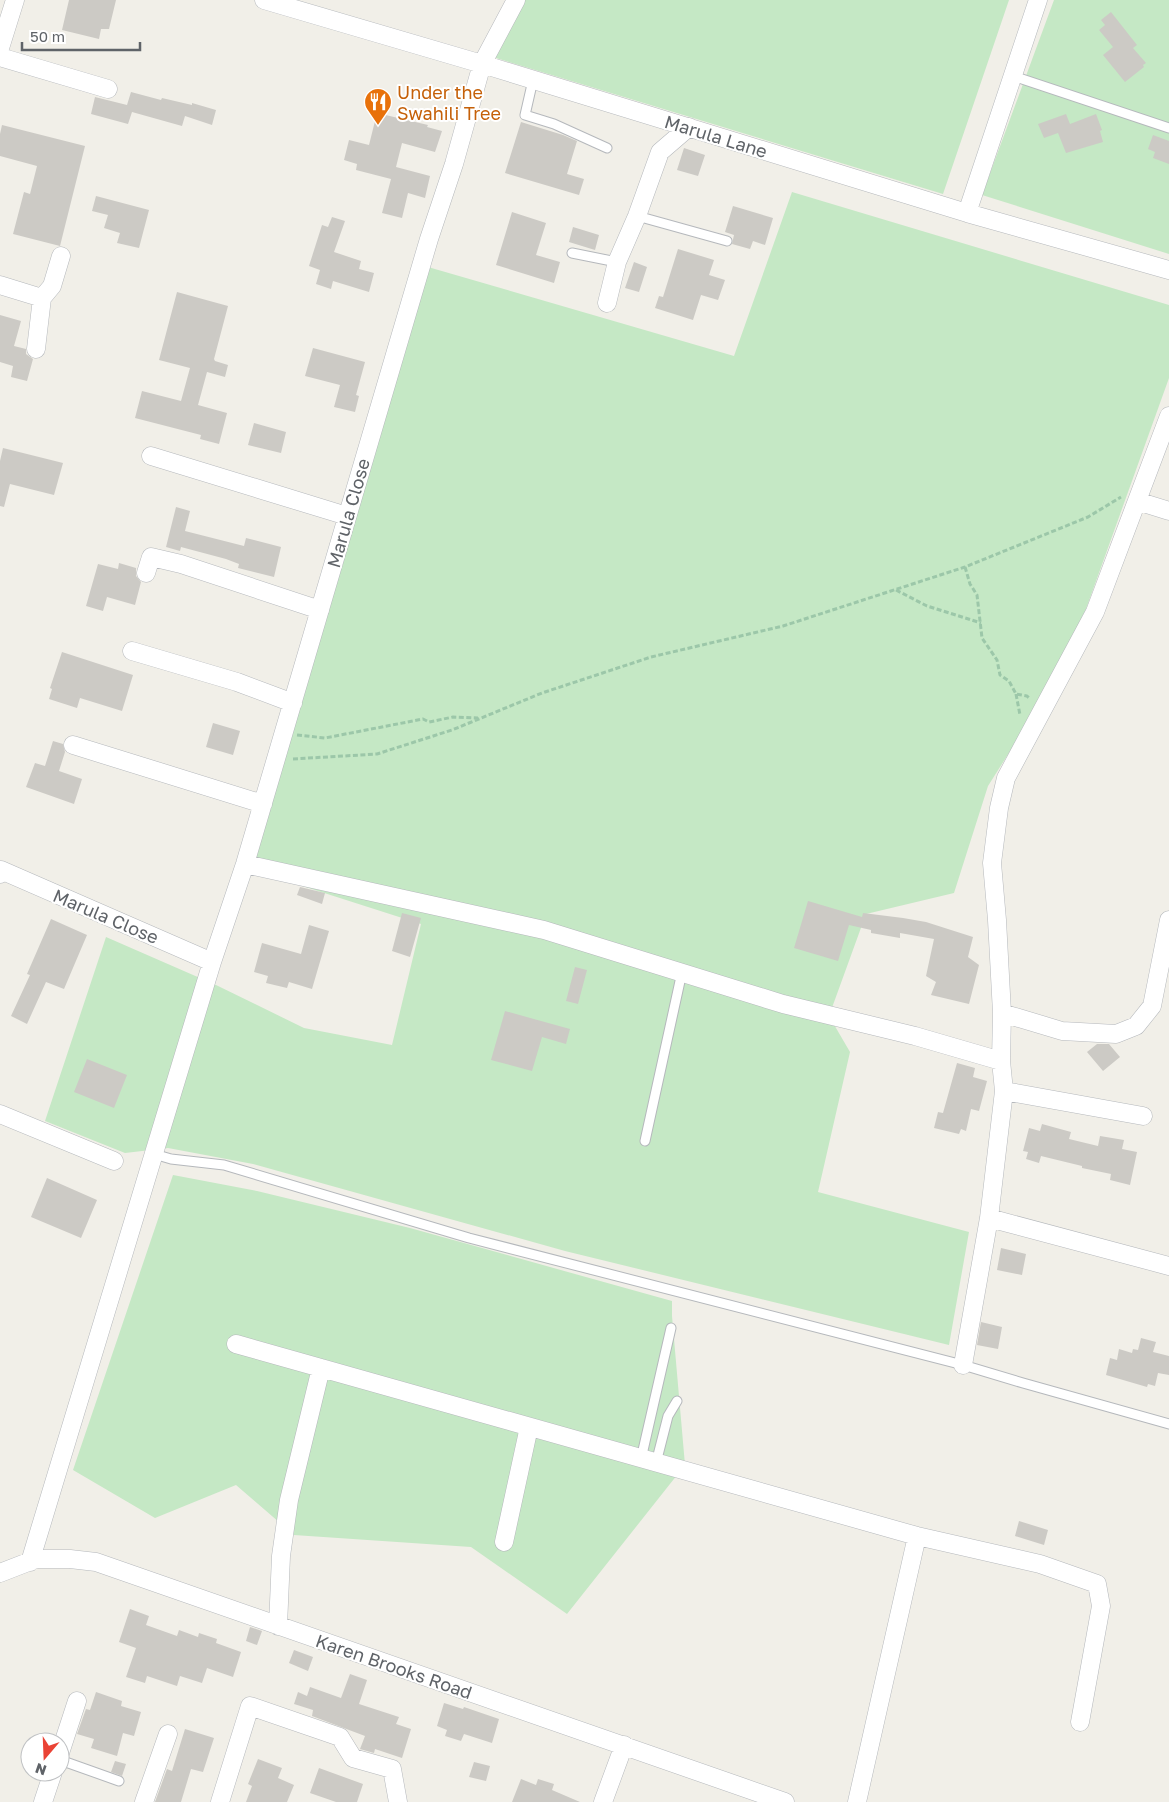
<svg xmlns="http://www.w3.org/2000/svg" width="1169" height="1802" viewBox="0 0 1169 1802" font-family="'Golos Text',sans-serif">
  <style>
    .green { fill: #c5e8c5 }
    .building { fill: #cccac5 }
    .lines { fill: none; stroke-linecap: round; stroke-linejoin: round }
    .service-casing { stroke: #b5b8bc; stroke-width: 11 }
    .minor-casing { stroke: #b5b8bc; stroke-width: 19 }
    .path { stroke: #9cc7a9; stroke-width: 3; stroke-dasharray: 5 2.5; stroke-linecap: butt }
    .service { stroke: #fff; stroke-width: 9 }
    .minor { stroke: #fff; stroke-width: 18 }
    .labels { text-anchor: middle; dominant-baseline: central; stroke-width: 4; stroke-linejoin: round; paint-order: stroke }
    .food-label { font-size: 18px; fill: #c56008; stroke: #fff; text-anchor: start }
    .street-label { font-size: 18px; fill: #5f6368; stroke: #fff }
  </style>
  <rect width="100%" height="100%" fill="#f1efe8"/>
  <path class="green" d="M515,0H1009L943,194L486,55Z
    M1054,0H1169V254L982,195Z
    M792,192L1169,305V378L1086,609L1036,710L988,786L954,893L866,914L829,1016L850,1052L818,1192L969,1232L949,1345L565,1251L253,1164L168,1148L125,1153L45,1121L106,937L216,985L304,1028L392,1045L421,924L249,869L428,267L734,356Z
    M173,1175L257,1191L410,1228L672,1301V1316L685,1465L567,1614L471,1547L294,1535L236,1485L155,1518L73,1470Z"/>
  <path class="building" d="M69,0H116L109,29H101L99,39L62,30Z
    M1111,12L1137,45L1133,48L1146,63L1143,65L1144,67L1125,82L1103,55L1113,47L1099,30L1105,25L1101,20Z
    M131,92L161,100L162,98L192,105V103L216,110L212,125L185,116L182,126L132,112L128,124L91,114L95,97L127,105Z
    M377,113L428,125L427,127L442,131L435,152L402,143L396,167L430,176L425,198L408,193L402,218L382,213L391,179L356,170L357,164L344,160L349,140L369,145Z
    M1066,114L1070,124L1096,114L1102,130L1100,131L1103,142L1066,153L1058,133L1044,138L1038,124Z
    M521,122L563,135L577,141L567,174L584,179L579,195L505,173Z
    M2,125L85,146L60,246L13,234L24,192L30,194L37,166L0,156V134Z
    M1153,135L1169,141V164L1153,158L1155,152L1148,149Z
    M684,148L705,155L698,176L677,170Z
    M96,196L149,210L139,248L117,243L120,233L104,228L108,215L92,211Z
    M733,206L773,218L765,245L753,241L750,249L732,244L734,235L725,232Z
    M512,212L546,223L536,255L560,262L554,283L496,265Z
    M332,217L345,221L334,252L361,261L359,269L374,273L369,292L333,281L331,289L316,284L320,270L309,266L322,225L328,227Z
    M573,227L599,235L595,250L569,242Z
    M678,249L714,260L709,275L725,280L718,300L701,295L693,320L655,308L659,296L663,297Z
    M634,262L647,267L639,292L625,288Z
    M177,292L228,306L214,359L215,361L228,365L225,377L207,372L198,405L227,413L219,444L200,439L201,435L135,418L142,391L181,401L190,368L159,360Z
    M0,315L21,321L14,346L26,349V354L33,359L27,381L11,377L13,366L0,362Z
    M313,348L365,362L356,395L359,396L355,412L334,407L340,385L305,376Z
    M254,423L286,432L281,453L248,445Z
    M3,448L63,463L54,495L10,484L4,507L0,506V461Z
    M176,507L190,511L185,531L244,546L246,538L281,547L274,577L238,568L239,564L226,559L181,547L180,551L166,547Z
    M119,563L136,568V576L141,582L135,605L107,597L103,611L86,606L98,564L118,569Z
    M62,652L133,675L122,711L80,698L77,708L49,699L52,689L50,688Z
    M213,723L240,731L233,755L206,747Z
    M53,741L63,744L65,752L59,771L82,779L74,804L26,787L35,763L45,766Z
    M300,887L325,893L322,904L297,895Z
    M808,901L862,917L863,913L903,918L926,922L973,937L968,957L979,965L969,1004L931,995L936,982L926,976L934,939L900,933V938L871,933V930L849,925L838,961L794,948Z
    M402,913L421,918L410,957L392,951Z
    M51,919L87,935L64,989L46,982L27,1024L11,1016L30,975L27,974Z
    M309,925L329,931L312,989L289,982L287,988L266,983L268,976L254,972L262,943L301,954Z
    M575,967L587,970L578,1004L566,1001Z
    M505,1011L570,1029L566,1044L542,1037L532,1071L491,1060Z
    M1097,1044H1109L1120,1057L1103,1071L1087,1052Z
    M87,1059L127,1075L114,1108L74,1092Z
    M957,1063L975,1068L973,1077L987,1081L979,1111L971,1109L966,1131L961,1129L959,1134L934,1128L938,1112L943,1113Z
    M1042,1124L1071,1132L1069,1139L1098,1146L1100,1136L1124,1140L1122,1149L1137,1152L1130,1185L1110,1180L1111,1174L1082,1168V1166L1041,1156L1039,1163L1026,1159L1028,1152L1023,1151L1029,1128L1040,1131Z
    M47,1178L97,1200L81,1238L31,1217Z
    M1001,1248L1026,1254L1022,1275L997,1270Z
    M981,1322L1002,1327L998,1349L977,1345Z
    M1141,1338L1156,1342L1153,1352L1169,1356V1375L1158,1373L1155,1386L1148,1384L1147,1387L1106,1375L1110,1358L1117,1360L1119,1349L1132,1353L1133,1349L1138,1350Z
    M1019,1521L1048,1530L1044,1545L1015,1536Z
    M130,1609L149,1616L146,1625L177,1636L179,1630L198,1637L199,1633L217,1639L216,1643L241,1652L233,1677L207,1668L202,1683L180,1676L177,1686L147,1676L145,1683L126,1677L136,1648L119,1642Z
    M250,1627L262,1631L257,1645L246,1641Z
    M294,1650L313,1657L308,1671L289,1663Z
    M350,1674L367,1680L359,1704L399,1717L396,1724L411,1729L402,1758L375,1749L374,1753L360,1749L365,1736L312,1716L313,1710L294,1704L298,1692L307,1696L310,1687L341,1698Z
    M96,1692L122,1701L121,1706L141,1712L134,1736L123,1733L117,1756L91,1748L94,1739L77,1734L86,1709L90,1710Z
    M444,1703L463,1709L464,1707L499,1719L492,1743L464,1734L461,1741L445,1736L447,1730L437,1726Z
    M185,1729L214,1738L203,1772L191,1769L181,1802H155L167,1769L172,1771Z
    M258,1759L282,1768L278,1778L294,1785L287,1802H246L252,1786L248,1784Z
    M115,1761L126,1764L122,1776L111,1772Z
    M474,1762L490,1766L486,1781L469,1777Z
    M319,1768L363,1784L357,1802H336L310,1793Z
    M521,1779L536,1785L538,1779L554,1784L552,1790L580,1802H512Z"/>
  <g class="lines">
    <defs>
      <path id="service" d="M1013,76L1169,128
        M533,80L525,115L554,124L607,148
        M637,216L727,241
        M572,253L617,262
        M645,1141L682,972
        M154,1154L171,1159L224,1165L469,1238L963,1365L1023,1383L1169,1424
        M641,1459L671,1328
        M656,1463L668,1416L677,1401
        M60,1760L119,1781"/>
      <path id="minor" d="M264,0L482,64L967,213L1169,270
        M0,48L15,0
        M0,57L108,89
        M967,213L1038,0
        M0,285L42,298
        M607,303L617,262L637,216L660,152L689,127
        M36,349L42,298L52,286L61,256
        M151,456L347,516
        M1137,501L1169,511
        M146,573L151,557L181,564L320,610
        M132,651L237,682L293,703
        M73,745L263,804
        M245,864L544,930L783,1004L915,1036L1001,1061
        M0,874L1,870L212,962L30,1562
        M212,962L245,864L429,239L454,164L482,64L516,0
        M1002,1013L1062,1031L1116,1034L1136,1026L1152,1006L1169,920
        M1004,1091L1143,1116
        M0,1114L114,1161
        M989,1218L1169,1266
        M236,1344L917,1536L1040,1564L1097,1584L1101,1606L1080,1722
        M963,1365L989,1218L1004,1091L1001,1061L1002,1013L997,920L992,863L999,808L1006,778L1095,612L1169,416
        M504,1542L529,1427
        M0,1573L36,1559H70L96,1562L785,1802
        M278,1626L281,1556L289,1500L321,1368
        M60,1753L77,1701
        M43,1802L53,1772
        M144,1802L168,1734
        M220,1802L250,1706L340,1737L353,1758L392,1769L398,1802
        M603,1802L624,1745
        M857,1802L917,1536"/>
    </defs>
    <use href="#service" class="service-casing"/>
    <use href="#minor" class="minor-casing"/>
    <path class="path" d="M965,567L970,584L977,595L982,638L997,660L1000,675L1009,681L1016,694L1027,696L1030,699
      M896,590L927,606L981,623
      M1016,694L1020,715
      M297,735L325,738L423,719L429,722L453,717L478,718
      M293,759L377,754L452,730L542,693L651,657L783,626L965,567L1088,517L1121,497"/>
    <use href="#service" class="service"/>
    <use href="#minor" class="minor"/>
  </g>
  <defs>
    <symbol id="restaurant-pin" viewBox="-11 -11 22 30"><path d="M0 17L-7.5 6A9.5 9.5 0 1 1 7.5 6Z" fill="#e8710a" stroke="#fff"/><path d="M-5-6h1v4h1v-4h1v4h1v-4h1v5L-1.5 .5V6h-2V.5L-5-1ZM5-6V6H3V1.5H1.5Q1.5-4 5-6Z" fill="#fff"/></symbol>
  </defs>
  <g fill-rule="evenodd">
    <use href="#restaurant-pin" x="362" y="86" width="32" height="43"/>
  </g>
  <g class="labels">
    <g class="food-label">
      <text x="397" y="92">Under the<tspan x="397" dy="21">Swahili Tree</tspan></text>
    </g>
    <g class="street-label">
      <text transform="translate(716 136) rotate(17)">Marula Lane</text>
      <text transform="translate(348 513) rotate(-74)">Marula Close</text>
      <text transform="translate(106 916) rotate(23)">Marula Close</text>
      <text transform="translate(394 1666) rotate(19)">Karen Brooks Road</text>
    </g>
  </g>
  <g transform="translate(45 1757) rotate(199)"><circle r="24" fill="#ffffff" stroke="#bfc1c3"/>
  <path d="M0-4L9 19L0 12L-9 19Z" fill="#ea4335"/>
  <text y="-8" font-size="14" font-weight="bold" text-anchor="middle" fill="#5f6368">N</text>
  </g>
  <path d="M22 42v8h118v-8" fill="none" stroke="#5f6368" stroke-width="2.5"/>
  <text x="30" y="42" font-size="15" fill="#5f6368" stroke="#ffffff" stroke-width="4" paint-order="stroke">50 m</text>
</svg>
